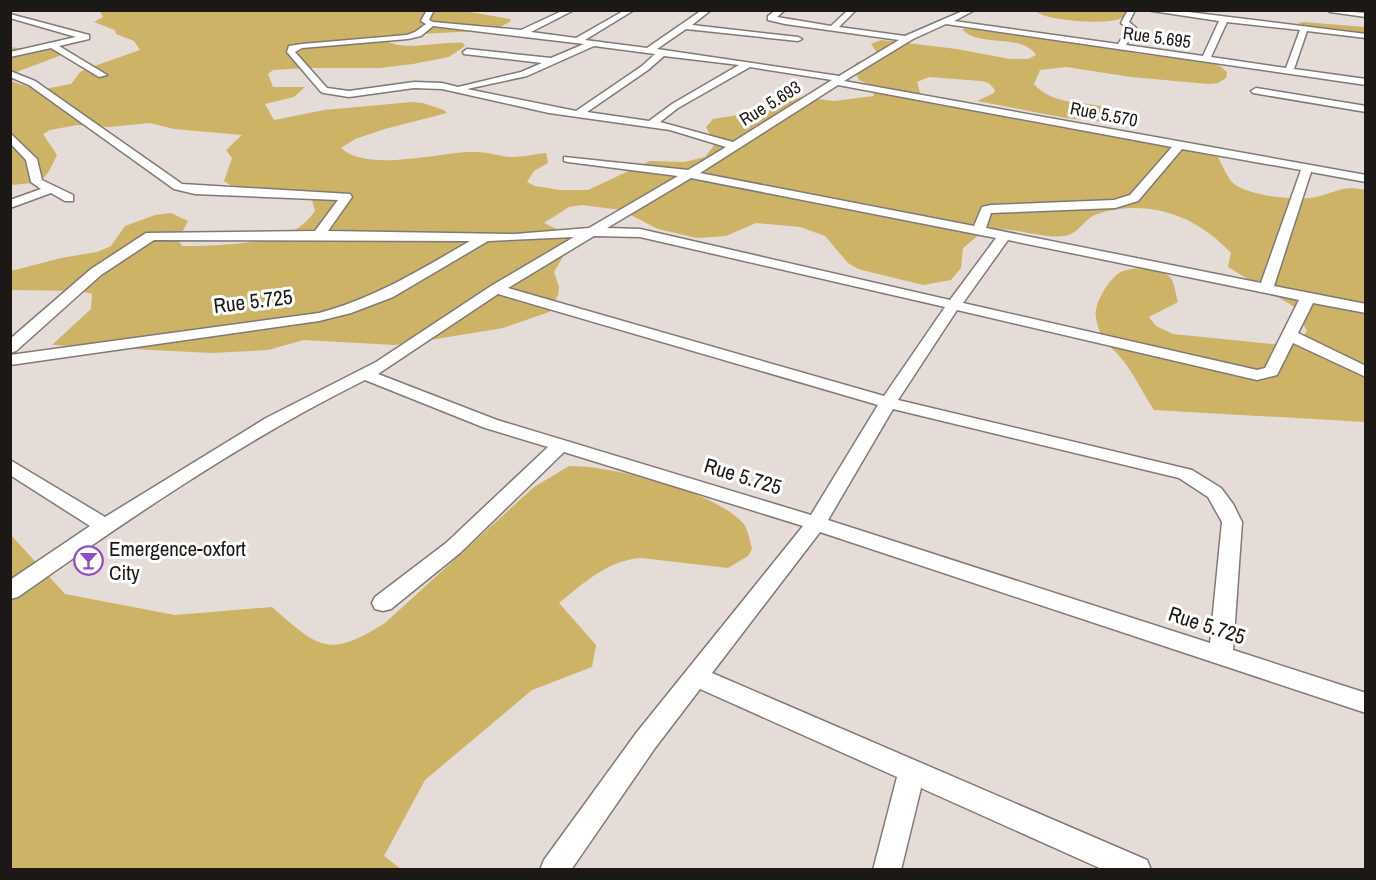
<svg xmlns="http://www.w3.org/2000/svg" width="1376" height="880" viewBox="0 0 1376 880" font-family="'Archivo Narrow',sans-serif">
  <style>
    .green { fill: #ccb366 }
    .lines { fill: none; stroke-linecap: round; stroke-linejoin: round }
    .street-casing { stroke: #817975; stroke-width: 3 }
    .street { fill: #fff; fill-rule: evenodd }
    .labels { text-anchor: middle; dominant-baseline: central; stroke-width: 6; stroke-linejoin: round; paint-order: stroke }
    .far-street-label { font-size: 18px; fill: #1b1816; stroke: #fff }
    .street-label { font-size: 21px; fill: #1b1816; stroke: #fff }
    .poi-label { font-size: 21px; fill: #1b1816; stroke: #fff; text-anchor: start }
  </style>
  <rect width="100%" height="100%" fill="#e5dcd7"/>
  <path class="green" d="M459,10L510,19L511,21L495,30L402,35L394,37L389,42C405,51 442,41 463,43L465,46L449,57L413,64L380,68H306L273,70L268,74L273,87H305L294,97L265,104L274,120L324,110L412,102L423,103L444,110L447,113L385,129L355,139L341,148C369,174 443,150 477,152C489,152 501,157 513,157C524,157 535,154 546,153L548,163L534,171L527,182L535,186L560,190H588L650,161L684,162L705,157L715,144L706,127L713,119L744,114L763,115L772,108L801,97L834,101L874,96L872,86L859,80L853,67L857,62L876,60L880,57L871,44L881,40L957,49L1010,59H1028L1036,55C1023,33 978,48 962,29L980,28L1081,41L1140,54L1204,61L1220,66L1227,72L1226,78L1218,83L1209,84L1131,77L1066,67L1040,70L1034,84C1052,105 1082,101 1105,107L1109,115L1105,122L1066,118L977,101L994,93L995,90L989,83L981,81L929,77L917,82L921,96L932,104L1054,124L1218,157C1222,165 1226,174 1231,181C1243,196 1298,201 1316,197C1338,192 1342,185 1365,190V422L1154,410C1144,395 1136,378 1125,363C1113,346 1100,343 1096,318C1093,305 1109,278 1121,272C1133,266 1164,266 1172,280C1175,286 1176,296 1178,302L1149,317L1156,326L1173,334L1273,344L1302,338L1307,331L1293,306L1228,267L1231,253C1196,215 1147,198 1097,214C1083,219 1079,235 1063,236C1038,239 1010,224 985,232C977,235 970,243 963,248L961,268L951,280L923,285L858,269L848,263L825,236L800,227L756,223L726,236L697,238L658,229L621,210L582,205L569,207L544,223L563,232L570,245L554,272L559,287L558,295L549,312L503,328L412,343L394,345L304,340L268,350L212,353L52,345L91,309L92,294L80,291L11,290V271L61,258L97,252L111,246L125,226L155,215L171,213L188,221L178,240L182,246C210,246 275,244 298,228C305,224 310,217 315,211L311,196L230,185L224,181L232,158L226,150L242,135L174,129L150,123L109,127L77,125L50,130L43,134L57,155C43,185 42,182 11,185L10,81L39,90L71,84L80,72L86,69L140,50L134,41L116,34L115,30L94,22L103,17L100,11Z
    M1035,10L1132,11C1127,14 1122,19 1116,20C1101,24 1042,21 1035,10Z
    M1304,22L1365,27V33L1310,27L1297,23Z
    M10,47L31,50L60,49L67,53L11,74Z
    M569,466C613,466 712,490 743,523C748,529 750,541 752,549L748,556L728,568L641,558C608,560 584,583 559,603L596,645L592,667L532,690L425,780L384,856L401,869L11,870L10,534L65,594L175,615L272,607C319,648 328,659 385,623L534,487Z"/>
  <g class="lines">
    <defs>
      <path id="street" d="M427,10H434L429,20L433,22L521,30L564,10H574L531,32L576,38L625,10H634L585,40L647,48L702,10H711L692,25L798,37L802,39L798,41L686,29L657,49L839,76L899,40L785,24L768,20V16L776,10H785L777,17L831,26L848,10H856L839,27L905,36L965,10H975L954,21L1118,44L1128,29L1121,23L1128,10H1135L1129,22L1136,28L1126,45L1203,56L1219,21L1146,10H1172L1366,34V38L1307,31L1294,69L1366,79V85L946,24L913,39L844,81L1366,175V182L1311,172L1274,286L1366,304V313L1313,303L1298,333L1366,366V377L1293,343L1277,375L1257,380L957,310L898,400L1192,470L1221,488L1233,504L1242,522L1233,650L1366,693V713L820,532L712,673L1147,860L1151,870H1104L921,788L901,870H873L897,777L700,689L655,748L571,870H540L544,860L637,732L803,526L564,452L460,553L391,609L383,611L375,609L372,603L375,597L446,543L548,447L485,428L365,380C242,441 130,518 18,597L10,599V580L90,526L10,475V460L105,517L266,418L376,362L491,286L574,237L488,241L393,297L351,313L319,321L10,365V355L319,313C375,298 420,270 470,241L154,240L101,275L16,351L10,353V339L91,269L146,233L315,231L338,200L195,194L174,189L29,85L10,77V71L35,81L182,184L350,194L352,197L328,231L515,234L589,228L678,176L568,162L564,161V157L688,170L726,147L670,130L549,113L442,89L414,88L349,97L324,93L321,92L287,52L289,46L302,44L407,35L415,32L426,24L421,21ZM1227,22L1300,30L1286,68L1211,57ZM433,26L584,44L551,58L467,49L463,52L464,54L542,63L521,72L458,87L442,83L414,82L349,91L327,88L295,52L302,48L408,39L421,36ZM594,46L655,54L642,66L576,111L467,89L527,76ZM664,56L739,65L672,104L649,121L587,112L648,70ZM750,67L832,80L733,142L660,122L678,108ZM838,85L1172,147L1130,195L1114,200L991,205L982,207L974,226L700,173ZM1182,149L1301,170L1261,283L986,228L991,213L1115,208L1138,201ZM691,178L996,238L950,300L640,229L607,228ZM594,236L640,237L945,307L884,396L508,288ZM1008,240L1266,293L1299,300L1265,368L1257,370L963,303ZM498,294L878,405L811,515L497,420L378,374ZM893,409L1179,478L1208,497L1222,522L1210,643L828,520Z
        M1327,10L1366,13V17L1330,12Z
        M10,14L89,35V39L59,46L107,75L99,77L51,48L10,57V52L76,37L10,18Z
        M1256,88L1366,106V112L1253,93L1251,91Z
        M10,133L37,159L42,180L73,195V201H65L51,193L10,208V200L41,189L31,182L26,160L10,143Z"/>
    </defs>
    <use href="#street" class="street-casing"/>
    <use href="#street" class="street"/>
  </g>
  <defs>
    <symbol id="bar-ring" viewBox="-11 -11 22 22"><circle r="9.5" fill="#fff" stroke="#904cc0" stroke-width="1.5"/><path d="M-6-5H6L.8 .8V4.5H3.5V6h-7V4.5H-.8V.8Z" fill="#904cc0"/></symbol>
  </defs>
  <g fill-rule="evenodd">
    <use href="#bar-ring" x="72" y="544" width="33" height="33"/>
  </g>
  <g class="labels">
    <g class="far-street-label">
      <text transform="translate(1157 37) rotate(8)">Rue 5.695</text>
      <text transform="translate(770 103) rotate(-32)">Rue 5.693</text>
      <text transform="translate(1104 114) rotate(11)">Rue 5.570</text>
    </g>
    <g class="street-label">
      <text transform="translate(253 301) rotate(-7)">Rue 5.725</text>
      <text transform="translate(743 476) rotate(17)">Rue 5.725</text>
      <text transform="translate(1207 625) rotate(18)">Rue 5.725</text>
    </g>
    <g class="poi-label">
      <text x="109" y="548">Emergence-oxfort<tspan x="109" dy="24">City</tspan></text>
    </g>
  </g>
  <rect width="1376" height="880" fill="none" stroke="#1b1816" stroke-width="24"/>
</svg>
